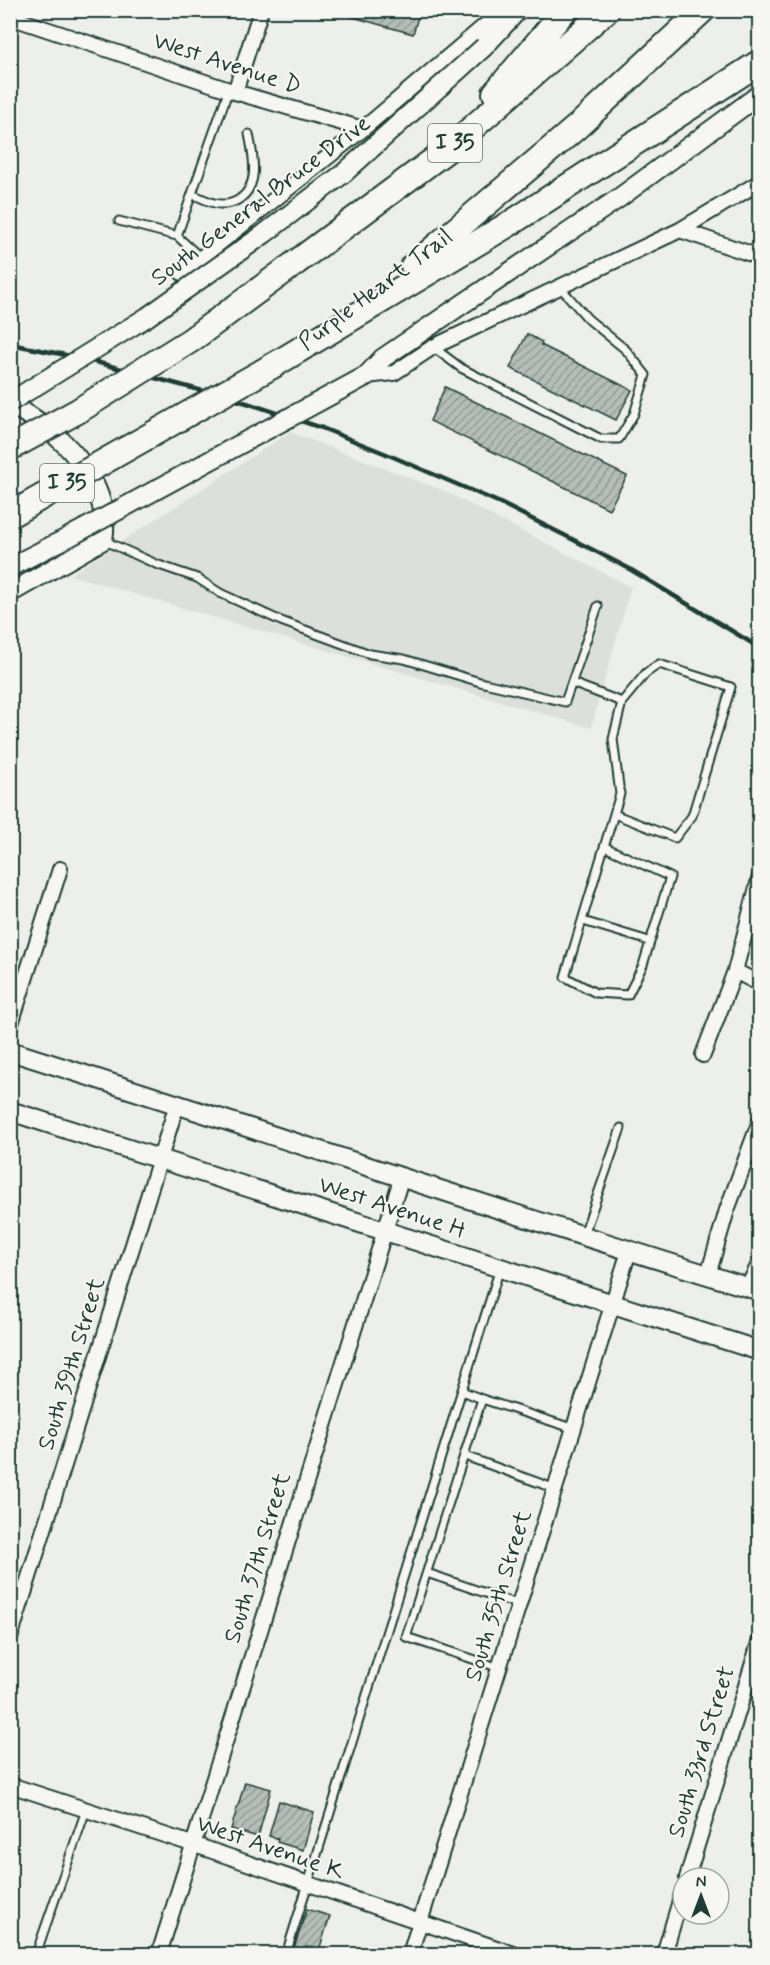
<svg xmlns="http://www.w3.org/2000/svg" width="770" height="1965" viewBox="0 0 770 1965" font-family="Mynerve,sans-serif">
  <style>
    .built { fill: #dce0db }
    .building { fill: url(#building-hatch); stroke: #1f3d34; stroke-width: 1.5 }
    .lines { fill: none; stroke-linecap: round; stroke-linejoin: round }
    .lane-casing { stroke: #1f3d34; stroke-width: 11 }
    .street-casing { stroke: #1f3d34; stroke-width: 18 }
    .secondary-casing { stroke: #1f3d34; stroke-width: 22 }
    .highway-casing { stroke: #1f3d34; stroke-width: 28 }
    .lane { stroke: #f6f6f2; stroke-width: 7 }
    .street { stroke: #f6f6f2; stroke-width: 14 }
    .secondary { stroke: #f6f6f2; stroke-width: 18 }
    .highway { stroke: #f6f6f2; stroke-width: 24 }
    .rail { stroke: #1f3d34; stroke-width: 4.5 }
    .secondary-bridge-casing { stroke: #1f3d34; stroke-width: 22; stroke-linecap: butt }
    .highway-bridge-casing { stroke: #1f3d34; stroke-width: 28; stroke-linecap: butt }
    .secondary-bridge { stroke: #f6f6f2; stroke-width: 18 }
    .highway-bridge { stroke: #f6f6f2; stroke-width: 24 }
    .labels { text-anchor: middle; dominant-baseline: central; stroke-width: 4.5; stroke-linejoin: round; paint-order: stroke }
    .shield { fill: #f6f6f2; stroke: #60746d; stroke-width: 1.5 }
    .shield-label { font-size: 22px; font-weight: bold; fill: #1f3d34 }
    .street-label { font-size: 24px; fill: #1f3d34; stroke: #f6f6f2 }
  </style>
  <defs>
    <pattern id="building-hatch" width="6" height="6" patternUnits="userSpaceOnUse" patternTransform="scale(1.5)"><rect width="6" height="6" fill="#b4bdb8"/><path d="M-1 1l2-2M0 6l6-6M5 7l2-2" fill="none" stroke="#929b96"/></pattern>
  </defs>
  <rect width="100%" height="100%" fill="#edefea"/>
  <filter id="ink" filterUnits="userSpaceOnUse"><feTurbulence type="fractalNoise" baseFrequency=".0167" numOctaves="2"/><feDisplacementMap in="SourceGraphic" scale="12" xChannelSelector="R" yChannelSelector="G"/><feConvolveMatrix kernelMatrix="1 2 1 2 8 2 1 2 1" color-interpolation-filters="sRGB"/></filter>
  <g filter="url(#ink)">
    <path class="built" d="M290,432L442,490L631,587L591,728L70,575Z"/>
    <path class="building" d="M350,10H420L413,34L349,16Z
      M527,334L542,342L541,345L632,390L616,420L510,368Z
      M445,387L627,476L609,509L430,421Z
      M245,1782L271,1789L258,1837L231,1829Z
      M279,1801L314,1812L303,1850L277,1842L278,1839L269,1836Z
      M307,1909L330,1916L319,1950L333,1954H292Z"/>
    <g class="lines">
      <defs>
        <path id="lane" d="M192,194C199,197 207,201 214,203C222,205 231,204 238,200C261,186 253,155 249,134
          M119,221L177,236
          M201,258L177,236L229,89
          M433,347L461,368L601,439H619L634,414L646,375L626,350L588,319L560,287
          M105,541L156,564L197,578L220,593L281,621L370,654L404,659L480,682L565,702L598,606
          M572,683L622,702L613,739L620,794L565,977L596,993L628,995L643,965L670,877L605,847
          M614,814L675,838L692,816L731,687L659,664L646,673L622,702
          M583,921L649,941
          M584,1234L621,1128
          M462,1391L482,1399
          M465,1456L556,1489
          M427,1573L520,1605
          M500,1668L406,1637L482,1399L575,1429
          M36,1954L86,1810
          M286,1954L500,1268"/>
        <path id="street" d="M10,17L235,92L363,129
          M235,92L261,10
          M680,230L760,257
          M182,273L363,129L503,10
          M366,376L394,373L433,347L680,230L760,182
          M735,971L760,984
          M10,1027L60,869
          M703,1055L735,971L760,876
          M708,1275L727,1210L760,1121
          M748,1287L760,1262
          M10,1638L177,1104
          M10,1785L192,1844L514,1954
          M687,1878L760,1640
          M159,1954L402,1176
          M410,1954L629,1251
          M664,1954L683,1891"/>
        <path id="secondary" d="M484,47L518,10
          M366,376L383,358L619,198L760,94
          M10,405C58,428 113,482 103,540L10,593
          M10,567L69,537
          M10,1051C261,1130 509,1215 760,1291
          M10,1111L760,1351"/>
        <path id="highway" d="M495,93L565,10
          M294,264L447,150L607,10
          M413,266L578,126L703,10
          M274,365L514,221L760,62"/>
      </defs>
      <use href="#lane" class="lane-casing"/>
      <use href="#street" class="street-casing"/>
      <use href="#secondary" class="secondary-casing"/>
      <use href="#highway" class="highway-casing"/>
      <use href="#lane" class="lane"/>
      <use href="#street" class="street"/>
      <use href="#secondary" class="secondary"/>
      <use href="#highway" class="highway"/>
      <path class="rail" d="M10,344L81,358L247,403L322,428L384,453L498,502L566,536L628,568L760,648"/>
      <defs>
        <path id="secondary-bridge" d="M10,402L147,317L264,234L344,173L484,47
          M69,537L366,376"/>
        <path id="highway-bridge" d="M10,448L78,411L191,340L294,264
          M10,515L274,365"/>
      </defs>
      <use href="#secondary-bridge" class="secondary-bridge-casing"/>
      <use href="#highway-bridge" class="highway-bridge-casing"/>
      <use href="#secondary-bridge" class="secondary-bridge"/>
      <use href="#highway-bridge" class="highway-bridge"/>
    </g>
  </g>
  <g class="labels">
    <g class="shield">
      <rect x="428" y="124" width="54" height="38" rx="4.5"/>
      <rect x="40" y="464" width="54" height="38" rx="4.5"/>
    </g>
    <g class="shield-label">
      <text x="455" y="143">I 35</text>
      <text x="67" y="483">I 35</text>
    </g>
    <g class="street-label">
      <text transform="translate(227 64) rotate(18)">West Avenue D</text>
      <text transform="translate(261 201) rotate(-37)">South General Bruce Drive</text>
      <text transform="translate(376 290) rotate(-37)">Purple Heart Trail</text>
      <text transform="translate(392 1208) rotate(18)">West Avenue H</text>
      <text transform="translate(72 1364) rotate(-73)">South 39th Street</text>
      <text transform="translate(258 1558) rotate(-73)">South 37th Street</text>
      <text transform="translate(499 1596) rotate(-73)">South 35th Street</text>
      <text transform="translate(702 1752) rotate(-73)">South 33rd Street</text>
      <text transform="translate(270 1848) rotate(19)">West Avenue K</text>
    </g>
  </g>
  <rect width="770" height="1965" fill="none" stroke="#f6f6f2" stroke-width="36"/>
  <rect x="18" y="18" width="734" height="1929" fill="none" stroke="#1f3d34" stroke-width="2" filter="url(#ink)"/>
  <g transform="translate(701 1896)"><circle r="28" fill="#f6f6f2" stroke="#a0aca6" stroke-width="1.5"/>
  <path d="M0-4.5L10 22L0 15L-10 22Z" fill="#1f3d34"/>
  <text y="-9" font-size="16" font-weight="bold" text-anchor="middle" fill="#1f3d34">N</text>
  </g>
</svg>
